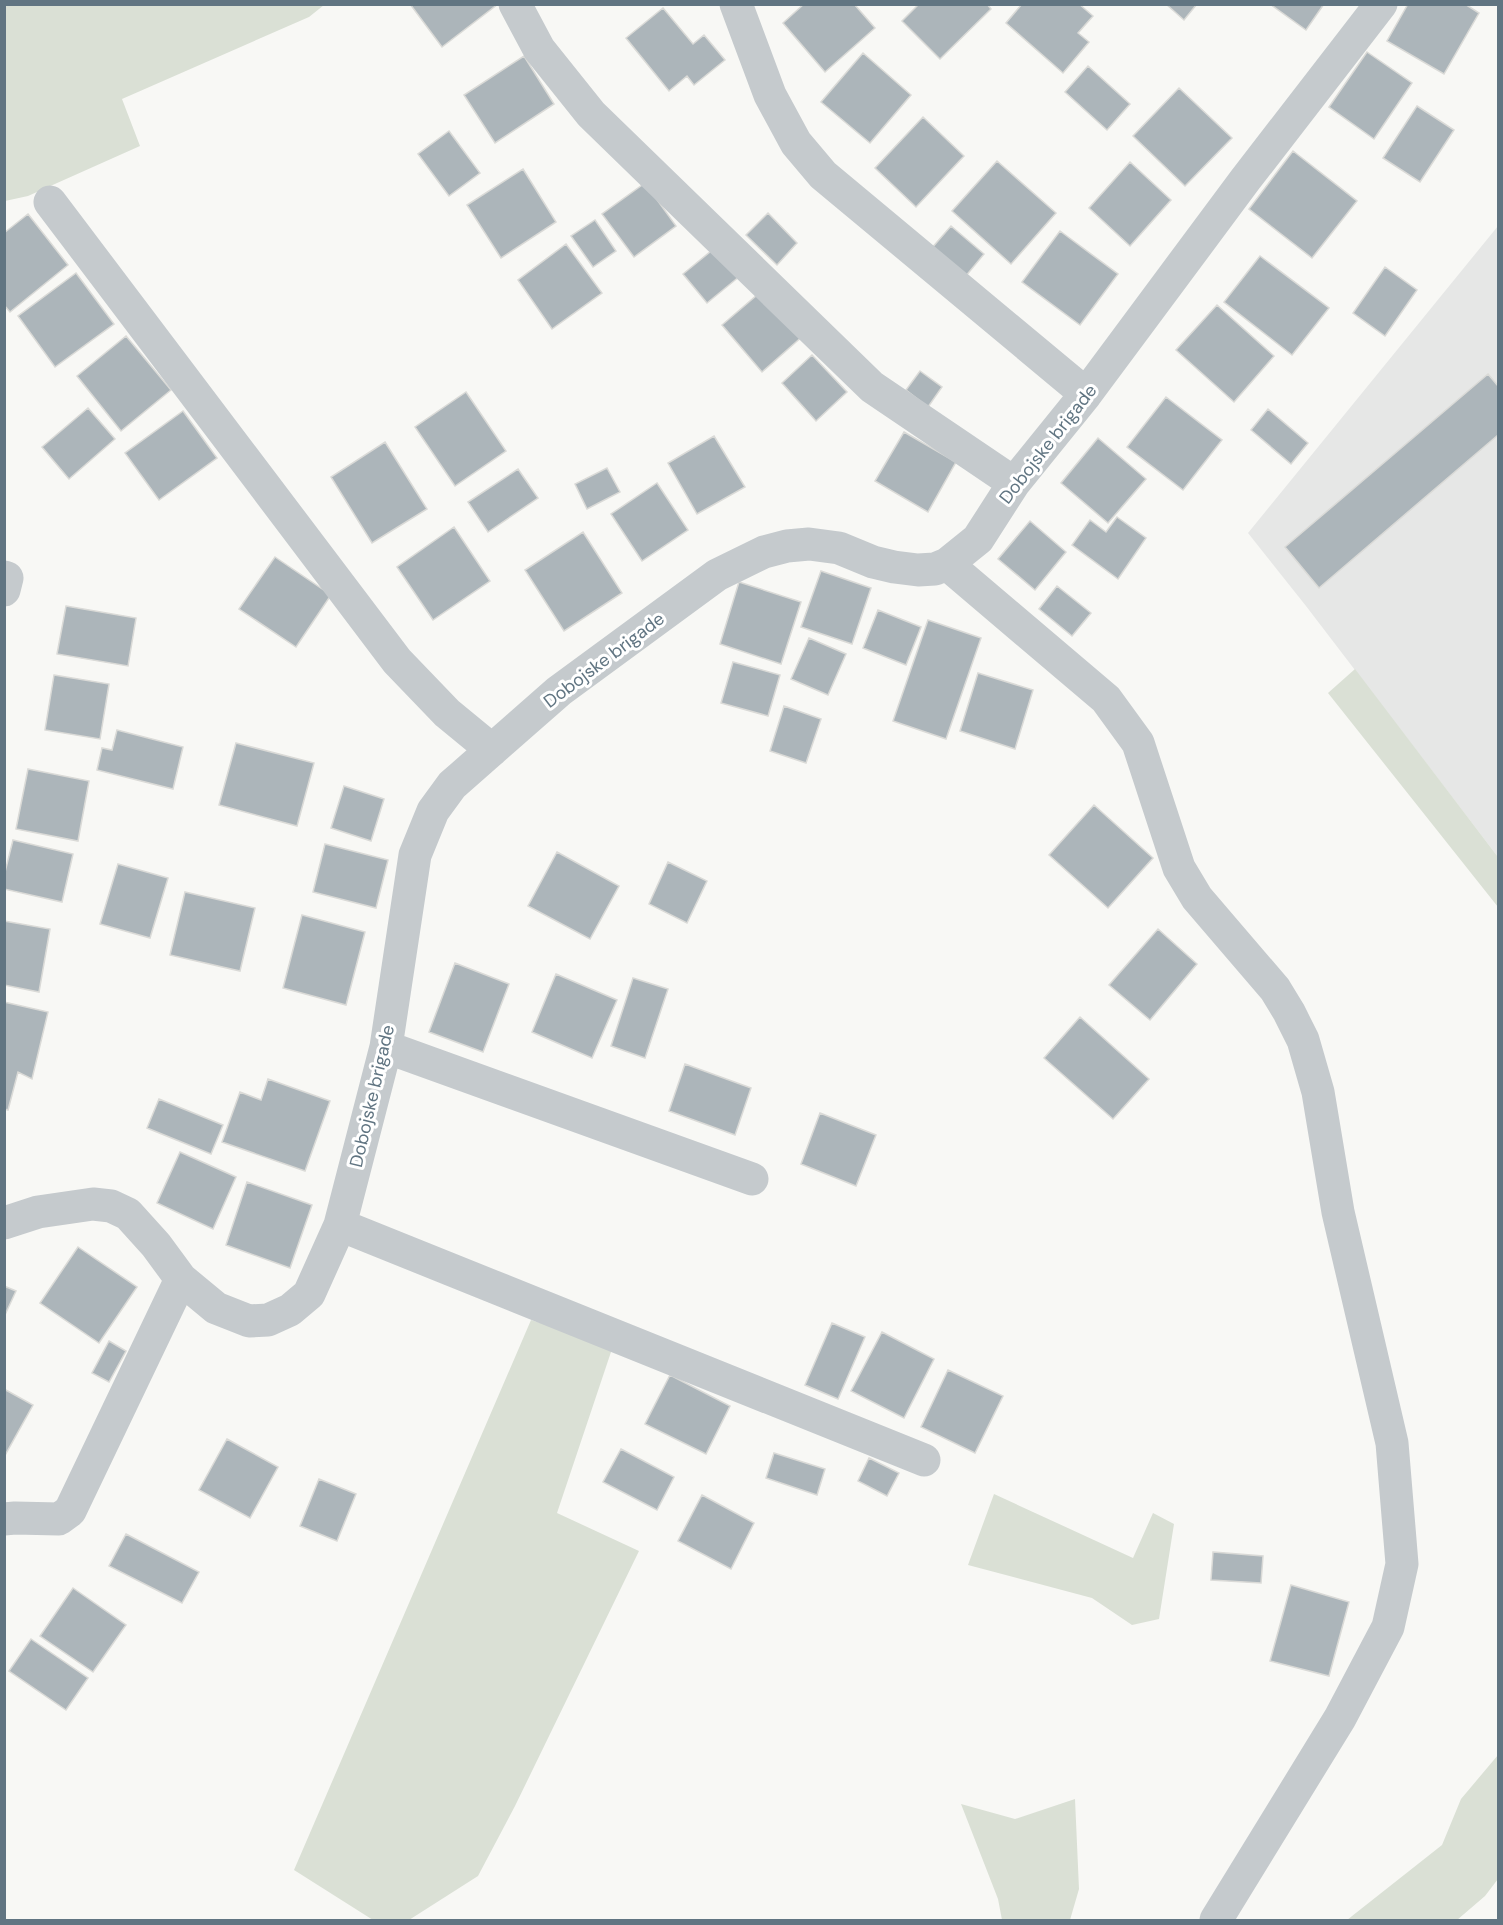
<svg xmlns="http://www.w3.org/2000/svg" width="1503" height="1925" viewBox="0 0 1503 1925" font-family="'DM Sans',sans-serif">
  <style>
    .built { fill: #e6e7e6 }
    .green { fill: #dae0d5 }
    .building { fill: #acb5ba; stroke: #dadad7; stroke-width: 1.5 }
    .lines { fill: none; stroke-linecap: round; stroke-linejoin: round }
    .minor { stroke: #c5cacd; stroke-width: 33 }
    .labels { text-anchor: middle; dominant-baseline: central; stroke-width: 6; stroke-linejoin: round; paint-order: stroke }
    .street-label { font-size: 18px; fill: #617582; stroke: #fff }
  </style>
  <rect width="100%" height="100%" fill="#f8f8f5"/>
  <path class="built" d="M1498,226V857L1306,606L1248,533Z"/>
  <path class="green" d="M5,5H324L309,17L122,99L140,146L28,196L5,201Z
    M1355,669L1498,857V907L1328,693Z
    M531,1320L613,1346L557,1513L639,1551L515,1806L478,1876L409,1920H373L294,1870Z
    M994,1494L1133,1558L1153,1513L1174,1524L1159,1619L1132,1625L1092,1598L968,1565Z
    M1498,1755V1879L1485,1896L1457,1920H1347L1442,1845L1461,1799Z
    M1075,1799L1079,1889L1070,1920H1002L998,1899L961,1804L1015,1819Z"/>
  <path class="building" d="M410,4H498L442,47Z
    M804,4H854L875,28L825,72L783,23Z
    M919,4H987L991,9L940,59L902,21Z
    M1022,4H1079L1093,16L1078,33L1089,42L1063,73L1006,23Z
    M1166,4H1197L1184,20Z
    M1270,4H1324L1306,30Z
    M1408,4H1465L1479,13L1444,74L1387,41Z
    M663,8L693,44L704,35L725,60L694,85L687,76L669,91L626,38Z
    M1367,52L1412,83L1374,139L1329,107Z
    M863,53L911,95L870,143L821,102Z
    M524,56L554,104L495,143L464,95Z
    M1088,66L1130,104L1107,130L1065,92Z
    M1179,88L1232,138L1185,186L1133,136Z
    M1417,106L1454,130L1420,182L1383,158Z
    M923,117L964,156L916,207L875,168Z
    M449,131L480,173L449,196L418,154Z
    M1293,151L1357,201L1312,258L1249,209Z
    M997,161L1056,213L1011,264L952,211Z
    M1130,162L1171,200L1130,246L1089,208Z
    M523,169L556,222L501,258L467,205Z
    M645,183L676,226L634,257L602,214Z
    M768,213L797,243L777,265L746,235Z
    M28,214L68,265L10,312L4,305V233Z
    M595,220L616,251L593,267L571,236Z
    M951,226L984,254L965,277L931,249Z
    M1060,231L1118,274L1080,325L1022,282Z
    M566,244L602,293L552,329L518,280Z
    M716,247L740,276L707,303L683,274Z
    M1260,256L1329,308L1292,355L1224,302Z
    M1385,267L1417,290L1385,336L1353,313Z
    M76,273L114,324L55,367L18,316Z
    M764,289L804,335L762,372L722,325Z
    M1217,305L1274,356L1234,402L1176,350Z
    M126,336L171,390L121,431L77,376Z
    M812,355L847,392L816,421L782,383Z
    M920,371L942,387L928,407L906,390Z
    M1488,374L1498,386V435L1319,588L1285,547Z
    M466,392L506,451L455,486L415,427Z
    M1166,397L1222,440L1183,490L1127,447Z
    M88,408L115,439L69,479L42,447Z
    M1268,409L1308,443L1291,464L1251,430Z
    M183,411L217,458L159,500L125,453Z
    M904,432L956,462L928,512L875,481Z
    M714,436L745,487L697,514L668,463Z
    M1098,438L1146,479L1108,523L1061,483Z
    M385,442L427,509L372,543L331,477Z
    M607,468L620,492L587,509L575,484Z
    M518,469L538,498L488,532L468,502Z
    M657,483L688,530L642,561L611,514Z
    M1117,517L1146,538L1118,579L1072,545L1090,520L1106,532Z
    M1030,521L1066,552L1035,590L998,559Z
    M454,527L490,581L433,620L397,567Z
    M583,532L622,593L564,631L525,570Z
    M275,557L331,595L296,647L239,609Z
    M821,571L871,588L852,644L801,627Z
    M739,582L801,602L781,664L720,644Z
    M1057,586L1091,613L1072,636L1039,609Z
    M66,606L136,618L128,666L57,654Z
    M878,610L921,627L906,665L863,648Z
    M928,620L981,638L946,739L893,721Z
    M809,638L846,654L828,695L791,679Z
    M733,662L780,675L768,716L721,703Z
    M978,673L1033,690L1015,749L960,731Z
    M54,675L109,684L100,739L45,730Z
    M784,706L821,719L806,763L770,751Z
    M117,730L183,747L173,789L97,770L102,748L112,750Z
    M236,743L314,763L297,826L219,805Z
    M28,769L89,781L78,841L16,829Z
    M344,786L384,799L371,841L331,828Z
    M1094,805L1153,858L1108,908L1049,855Z
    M13,840L73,854L62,902L4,889V876Z
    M325,844L388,860L376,908L313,892Z
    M557,852L619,886L590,939L528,906Z
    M668,862L707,881L687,923L649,904Z
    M118,864L168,878L150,938L100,924Z
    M185,892L255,908L240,971L170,955Z
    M302,915L365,932L346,1005L283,988Z
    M4,921L50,929L39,992L4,985Z
    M1158,929L1197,964L1150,1020L1109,985Z
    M455,963L509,984L483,1052L429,1032Z
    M556,974L617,1000L592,1058L532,1032Z
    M633,978L668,989L645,1058L611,1046Z
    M4,1002L48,1012L32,1079L18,1072L8,1110L4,1109Z
    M1080,1017L1149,1079L1113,1119L1044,1058Z
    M685,1064L751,1088L735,1135L669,1111Z
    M268,1079L330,1101L305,1171L222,1142L240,1092L261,1100Z
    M159,1099L223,1125L211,1154L147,1128Z
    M820,1113L876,1135L856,1186L801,1164Z
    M180,1152L236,1177L213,1229L157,1203Z
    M247,1182L312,1205L290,1268L226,1245Z
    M78,1247L137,1287L99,1343L40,1303Z
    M4,1286L16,1291L4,1317Z
    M832,1323L865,1337L838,1399L805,1385Z
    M882,1332L934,1359L904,1418L851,1391Z
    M109,1341L126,1351L109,1382L92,1373Z
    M948,1370L1003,1396L975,1453L921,1427Z
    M670,1375L730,1406L706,1454L645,1424Z
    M4,1389L33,1405L4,1457Z
    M227,1439L278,1467L250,1518L199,1490Z
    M621,1449L674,1477L657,1510L603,1482Z
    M774,1453L825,1469L817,1495L766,1478Z
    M869,1458L899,1473L887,1496L858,1481Z
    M319,1479L356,1494L337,1541L300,1526Z
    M702,1495L754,1523L731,1569L678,1541Z
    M126,1534L199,1572L182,1603L109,1566Z
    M1213,1552L1263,1556L1261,1583L1211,1580Z
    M1291,1585L1349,1602L1329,1676L1270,1661Z
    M73,1588L126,1625L93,1672L40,1636Z
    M31,1639L88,1678L66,1710L9,1671Z"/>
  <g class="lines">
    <path class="minor" d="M515,4L539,49L591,114L872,387L1014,483
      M736,4L770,95L796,143L823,175L1086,394
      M50,202L397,661L447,713L492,750
      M947,564L1106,699L1138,743L1179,868L1197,898L1275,989L1289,1012L1303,1040L1318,1092L1338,1212L1392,1443L1402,1564L1388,1627L1340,1718L1216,1920
      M4,577L7,578L4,590
      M386,1047L752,1179
      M4,1223L38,1212L93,1204L111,1206L128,1214L156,1245L181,1279L216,1308L249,1321L268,1320L290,1310L309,1294L340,1225L386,1047L415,855L433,811L452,785L559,691L717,575L764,552L787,546L809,544L839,548L873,562L894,567L918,570L935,569L947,564L978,539L1014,483L1086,394L1245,180L1381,4
      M340,1225L924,1460
      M4,1519L15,1518L59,1519L70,1511L181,1279"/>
  </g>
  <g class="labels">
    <g class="street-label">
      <text transform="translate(1048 444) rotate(-52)">Dobojske brigade</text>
      <text transform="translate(604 660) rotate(-37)">Dobojske brigade</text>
      <text transform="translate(372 1096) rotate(-77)">Dobojske brigade</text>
    </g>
  </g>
  <rect width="1503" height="1925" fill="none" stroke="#617582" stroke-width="12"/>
</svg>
